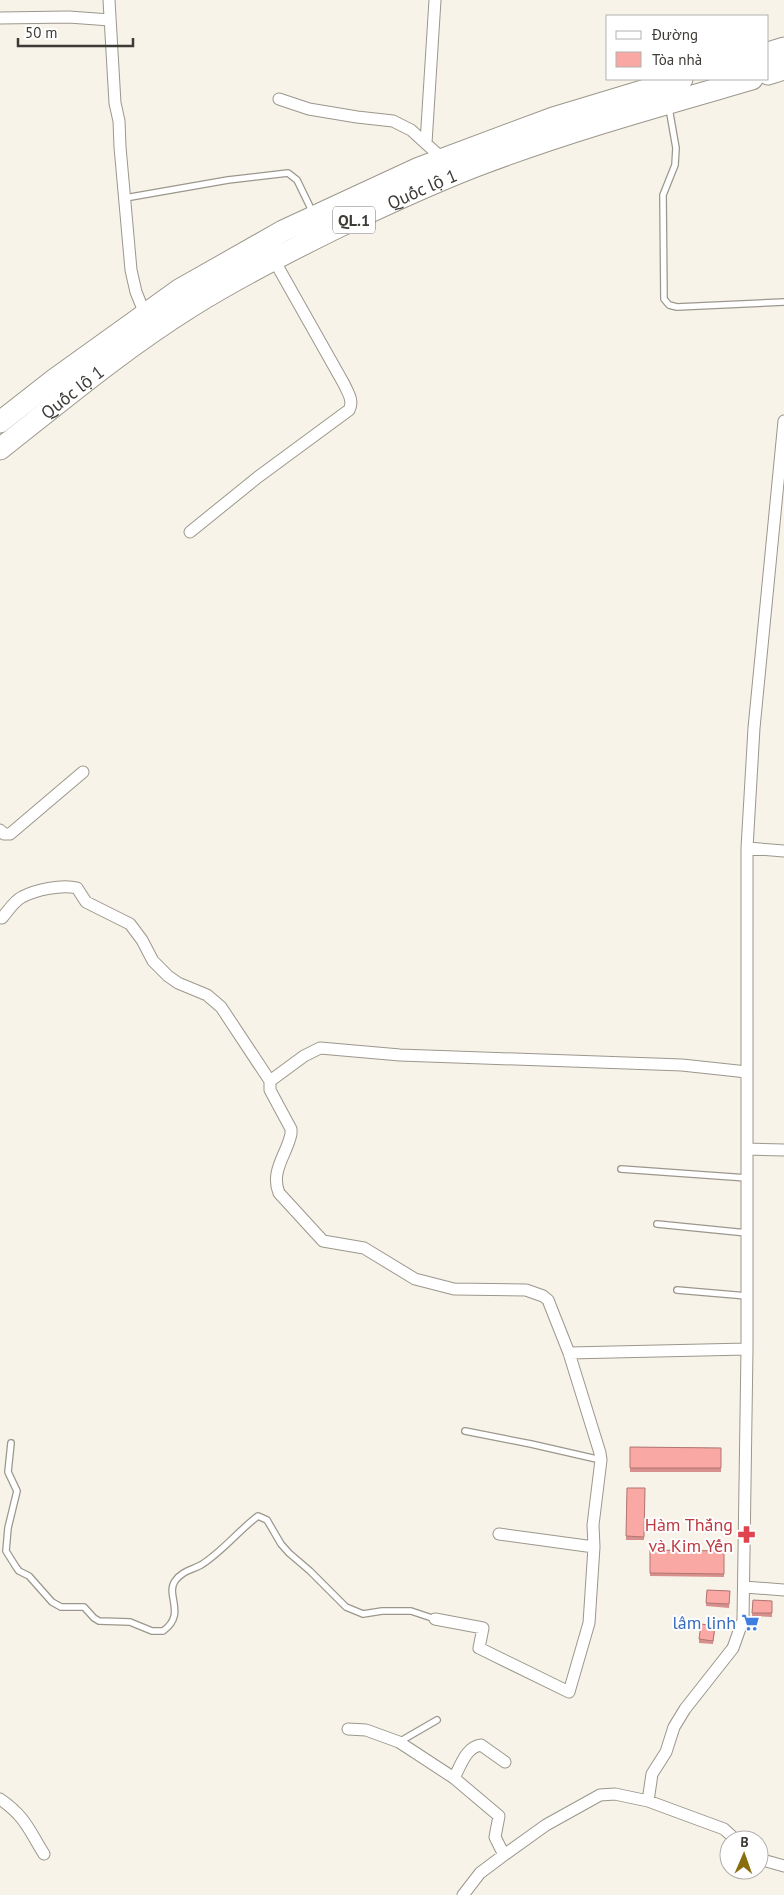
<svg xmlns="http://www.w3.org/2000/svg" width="784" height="1895" viewBox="0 0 784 1895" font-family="'PT Sans',sans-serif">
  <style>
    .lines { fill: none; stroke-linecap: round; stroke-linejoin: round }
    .lane-casing { stroke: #9c978c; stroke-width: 8 }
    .street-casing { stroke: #9c978c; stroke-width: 13 }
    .highway-casing { stroke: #9c978c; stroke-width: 23 }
    .lane { stroke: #fff; stroke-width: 5.5 }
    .street { stroke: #fff; stroke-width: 11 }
    .highway { stroke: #fff; stroke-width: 21 }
    .wall { fill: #d7908d }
    .building { fill: #faa8a4; stroke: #af7673 }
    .labels { text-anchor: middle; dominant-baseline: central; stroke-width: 4; stroke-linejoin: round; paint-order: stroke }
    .shield { fill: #fff; stroke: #787673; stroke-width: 1 }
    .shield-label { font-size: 16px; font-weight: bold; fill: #3e3b37 }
    .street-label { font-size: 18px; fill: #3e3b37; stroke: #fff }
    .health-label { font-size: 18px; fill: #be3a42; stroke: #fff; text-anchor: end }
    .shop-label { font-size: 18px; fill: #366cbe; stroke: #fff; text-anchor: end }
  </style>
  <rect width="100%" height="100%" fill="#f8f3e8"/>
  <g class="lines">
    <defs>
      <path id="lane" d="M669,108L676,148L675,165L663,195L664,299L669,305L677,307L784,302
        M125,198L228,180L288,173L297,180L313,213
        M621,1169L747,1178
        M657,1224L747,1233
        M677,1290L747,1296
        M465,1431L531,1444L601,1460
        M11,1443L8,1472L17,1491L8,1528L6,1551L16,1567L19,1571L29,1576L52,1602L61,1607H84L94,1618L99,1621L130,1622L152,1631H163C187,1614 165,1595 175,1581C182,1571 192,1570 201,1565C222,1552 238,1531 258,1516L267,1520L281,1544L289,1553L310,1571L346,1607L363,1614L382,1611H411L435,1619
        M399,1742L437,1720"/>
      <path id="street" d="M109,0L115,103L119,121L120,147L131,270L136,292L145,314
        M0,18L69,17L110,20
        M279,99L309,109L357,117L393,121L411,130L443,159
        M426,143L435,0
        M190,532L258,477L349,410C354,401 348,393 344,384L274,260
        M0,830L4,834H10L83,772
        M747,848L784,851
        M2,918C8,911 14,901 22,897C35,890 62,884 77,888L86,902L130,924L142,940L153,961L168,976L178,983L207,995L221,1007L270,1081
        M747,1149L784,1150
        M569,1353L747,1349
        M499,1534L594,1547
        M744,1587L784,1590
        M435,1619L483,1628L479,1648L569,1692L589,1623L594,1547L593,1525L601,1460L600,1453L569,1353L548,1300L543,1296L526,1290L454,1289L415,1279L364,1248L323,1241L279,1193C270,1171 287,1154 291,1134V1129L270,1090V1081L304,1056L320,1048L400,1055L682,1065L747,1072
        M348,1729L366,1730L399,1742L454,1778L499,1816L495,1837L504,1855
        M454,1778C461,1765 466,1747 481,1745L505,1762
        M0,1799C25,1816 29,1830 44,1854
        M648,1801L652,1774L666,1752L674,1727L685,1709L733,1648L743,1620L747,1349V848L754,728L784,421
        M759,1859L784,1866
        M463,1895L480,1873L504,1855L546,1825L600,1795L615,1794L648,1801L724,1829L736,1840"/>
      <g id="highway">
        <path d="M768,53L784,48"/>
        <path d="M768,74L784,69"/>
        <path d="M0,422L55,379L179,290L283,231L419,168L553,118L682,79"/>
        <path id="s1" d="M0,449C62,400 123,349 190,307C238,277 289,251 340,226C387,204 435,181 484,163C571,130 662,105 752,79"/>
      </g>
    </defs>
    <use href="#lane" class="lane-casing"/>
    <use href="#street" class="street-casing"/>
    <use href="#highway" class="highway-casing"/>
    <use href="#lane" class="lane"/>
    <use href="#street" class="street"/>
    <use href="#highway" class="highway"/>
  </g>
  <path class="wall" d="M630,1447L721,1448V1472H630Z
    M627,1488H645L644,1540H626Z
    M650,1550L724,1551V1577L650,1576Z
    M707,1590L730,1591L729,1608L706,1606Z
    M753,1600L772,1601V1617L752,1616Z
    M715,1630L713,1644L699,1643V1639Z"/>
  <path class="building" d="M630,1447L721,1448V1468H630Z
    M627,1488H645L644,1537L626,1536Z
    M650,1550L724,1551V1574L650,1573Z
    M707,1590L730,1591L729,1604L706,1603Z
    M753,1600L772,1601V1613H752Z
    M701,1624L715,1626L713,1641L699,1639Z"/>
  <defs>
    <symbol id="pharmacy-bare" viewBox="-9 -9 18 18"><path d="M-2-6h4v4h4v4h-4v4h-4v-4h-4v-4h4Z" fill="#e0444e" stroke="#fff" stroke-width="2.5" paint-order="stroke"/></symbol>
    <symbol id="supermarket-bare" viewBox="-9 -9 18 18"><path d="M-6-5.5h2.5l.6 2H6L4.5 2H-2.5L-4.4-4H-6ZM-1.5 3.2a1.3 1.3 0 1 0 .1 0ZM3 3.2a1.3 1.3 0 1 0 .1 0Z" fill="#3f7fe0" stroke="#fff" stroke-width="2.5" paint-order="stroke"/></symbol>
  </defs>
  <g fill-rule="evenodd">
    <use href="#pharmacy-bare" x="734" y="1522" width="25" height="25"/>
    <use href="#supermarket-bare" x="738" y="1610" width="25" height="25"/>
  </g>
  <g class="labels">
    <rect class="shield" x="333" y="206.5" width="42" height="27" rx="4"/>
    <g class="shield-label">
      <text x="354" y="220">QL.1</text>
    </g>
    <g class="street-label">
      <text stroke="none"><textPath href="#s1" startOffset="498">Quốc lộ 1</textPath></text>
      <text stroke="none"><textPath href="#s1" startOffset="92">Quốc lộ 1</textPath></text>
    </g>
    <g class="health-label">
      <text x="733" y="1524">Hàm Thắng<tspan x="733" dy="21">và Kim Yến</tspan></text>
    </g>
    <g class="shop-label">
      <text x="736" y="1622">lâm linh</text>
    </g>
  </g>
  <rect x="606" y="15" width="162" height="65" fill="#ffffff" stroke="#b2b1af"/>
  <rect x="616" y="31" width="25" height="8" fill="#ffffff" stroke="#b2b1af"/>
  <text x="652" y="40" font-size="15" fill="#3e3b37">Đường</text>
  <rect x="616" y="52" width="25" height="15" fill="#faa8a4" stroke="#b2b1af"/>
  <text x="652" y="65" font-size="15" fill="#3e3b37">Tòa nhà</text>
  <g transform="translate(744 1855) rotate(2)"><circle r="24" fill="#ffffff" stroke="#b2b1af"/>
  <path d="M0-4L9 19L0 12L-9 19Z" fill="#896e0f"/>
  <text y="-8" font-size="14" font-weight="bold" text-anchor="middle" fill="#3e3b37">B</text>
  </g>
  <path d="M18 38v8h115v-8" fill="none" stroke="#3e3b37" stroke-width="2.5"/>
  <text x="25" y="38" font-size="15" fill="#3e3b37" stroke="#ffffff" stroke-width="4" paint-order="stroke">50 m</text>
</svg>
